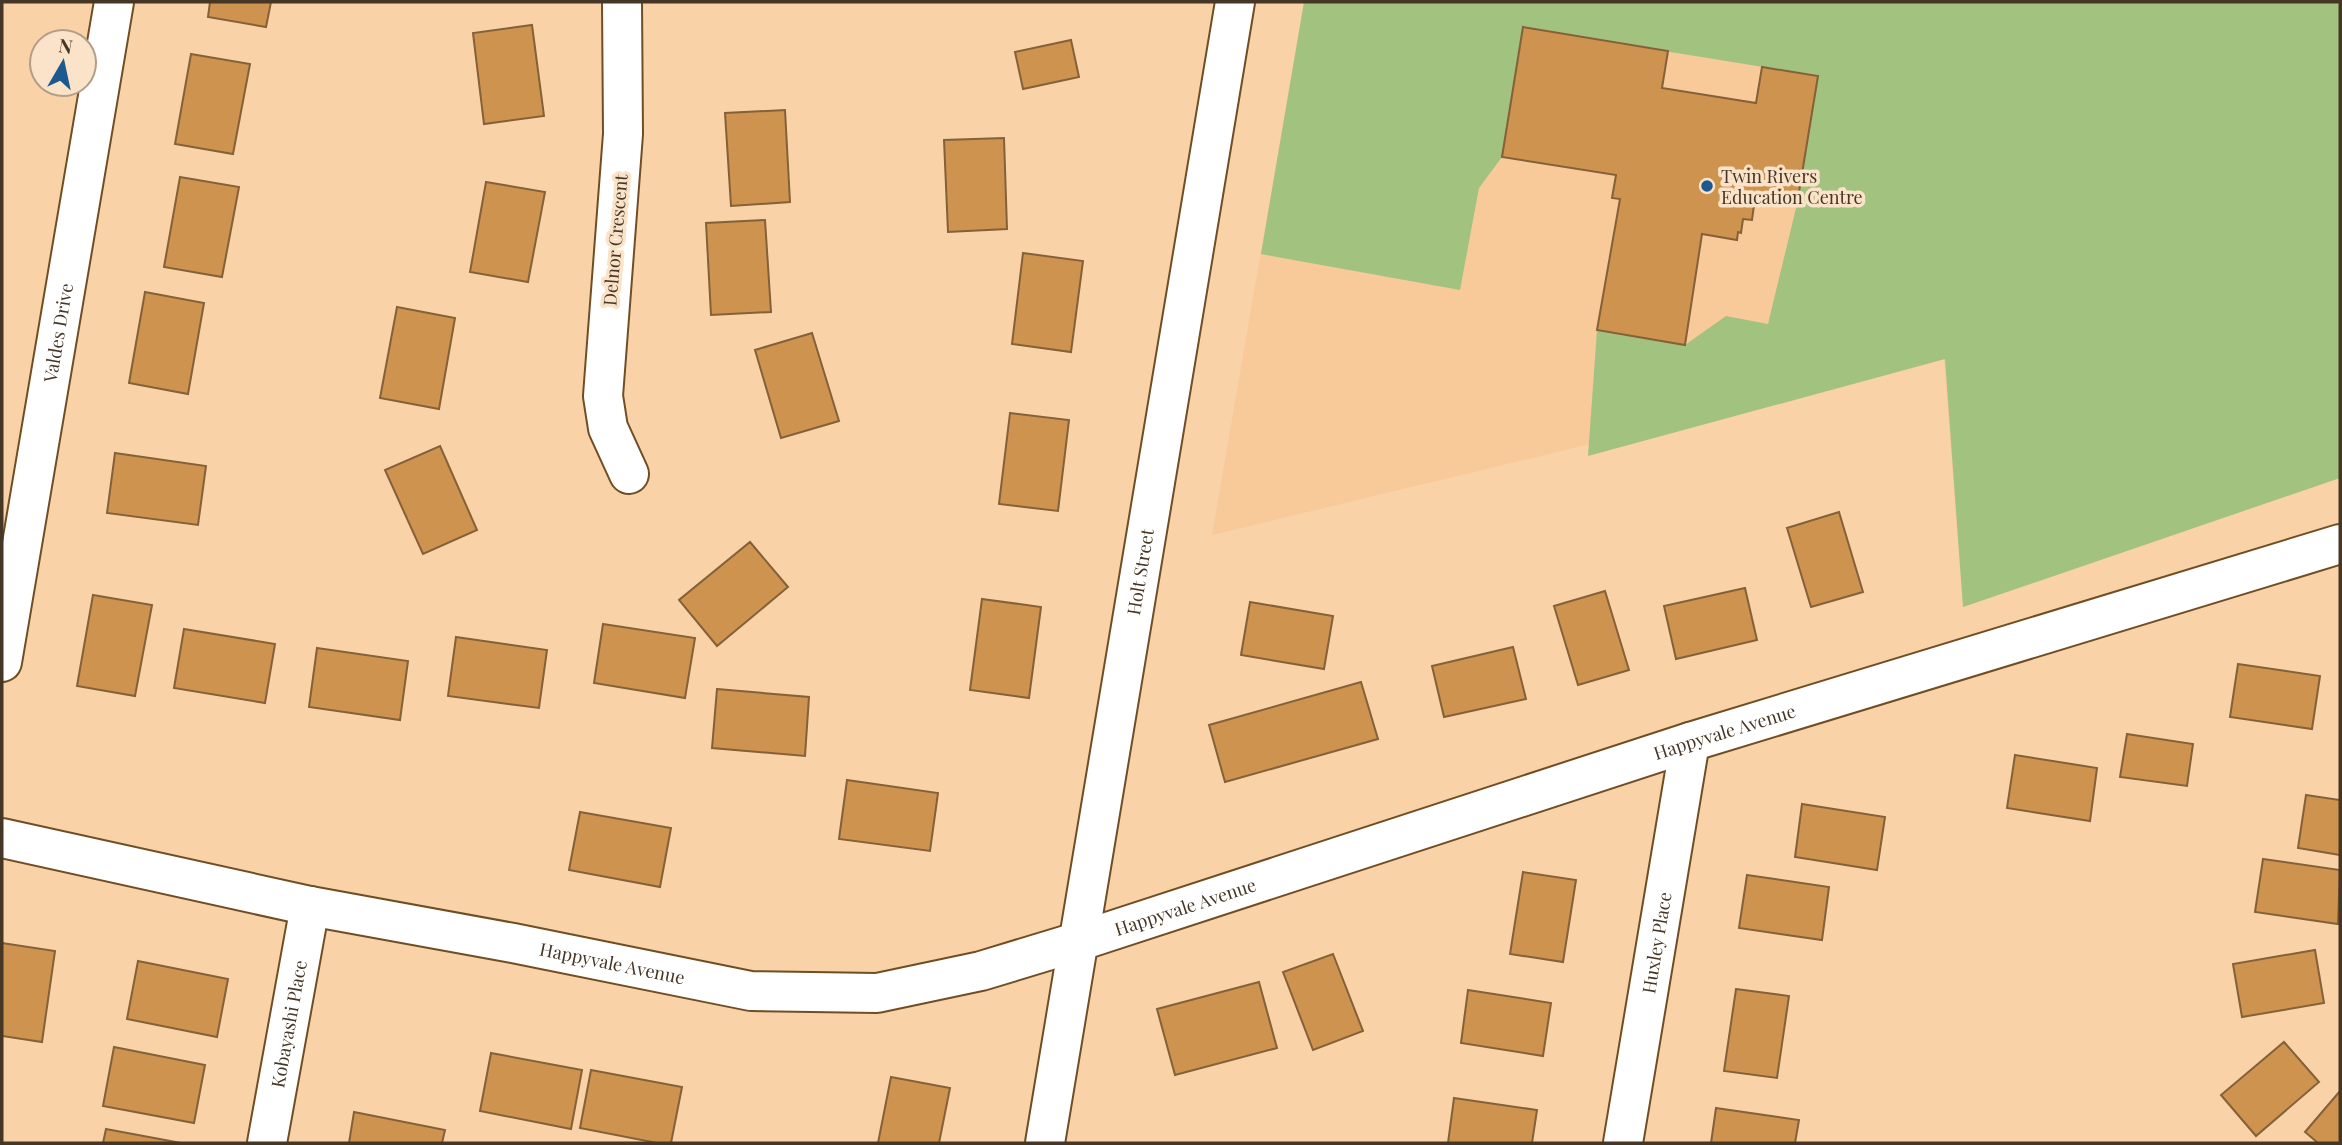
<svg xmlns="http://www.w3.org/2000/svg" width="2342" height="1145" viewBox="0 0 2342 1145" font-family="'Playfair Display',serif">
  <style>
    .built { fill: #f8ca99 }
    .green { fill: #a2c27f }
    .building { fill: #cd934f; stroke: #846139; stroke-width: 2 }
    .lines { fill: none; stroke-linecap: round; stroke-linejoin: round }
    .street-casing { stroke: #704e25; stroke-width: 42 }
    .street { stroke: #fff; stroke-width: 38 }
    .poi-dot { fill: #1b598f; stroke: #fbe3c9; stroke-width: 2.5 }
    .labels { text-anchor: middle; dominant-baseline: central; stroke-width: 7; stroke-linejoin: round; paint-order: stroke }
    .poi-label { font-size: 18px; fill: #463625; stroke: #fbe3c9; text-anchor: start }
    .street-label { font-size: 18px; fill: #463625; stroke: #fbe3c9 }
  </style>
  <rect width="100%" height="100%" fill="#fad2a7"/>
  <path class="built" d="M1304,2H2340V478L1963,607L1944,359L1212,535Z"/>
  <path class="green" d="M1304,2H2340V478L1963,607L1945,359L1588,456L1597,330L1685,345L1726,316L1768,324L1797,204L1818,76L1523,28L1502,157L1479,188L1460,290L1261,254Z"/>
  <path class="building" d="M210,2H271L266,27L208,17Z
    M532,25L544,116L484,124L473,33Z
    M1523,27L1668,51L1662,88L1756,103L1762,67L1818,76L1797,204L1755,198L1752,220L1743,219L1741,233L1738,232L1737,240L1702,234L1685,345L1597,330L1620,199L1612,198L1616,175L1502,157Z
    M1071,40L1079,77L1023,89L1015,52Z
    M191,54L250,64L233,154L175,144Z
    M785,110L790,202L731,206L725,113Z
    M1004,138L1007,229L948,232L944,140Z
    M180,177L239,187L222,277L164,267Z
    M486,182L545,192L528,282L470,272Z
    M765,220L771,312L711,315L706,223Z
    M1023,253L1083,261L1071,352L1012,344Z
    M145,292L204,303L188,394L129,383Z
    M397,307L455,318L439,409L380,398Z
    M812,333L839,421L781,438L755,350Z
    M1010,413L1069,420L1058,511L999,504Z
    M440,446L477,530L423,554L385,470Z
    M115,453L206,466L198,525L107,513Z
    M1839,512L1863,592L1811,607L1787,528Z
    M750,542L788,587L717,646L679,600Z
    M1745,588L1757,640L1676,659L1664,606Z
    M1605,591L1629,670L1578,685L1554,606Z
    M93,595L152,605L135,696L77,686Z
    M982,599L1041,607L1029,698L970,690Z
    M1250,602L1333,616L1324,669L1241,655Z
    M603,624L695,638L685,698L594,683Z
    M184,629L275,644L265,703L174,688Z
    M456,637L547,650L539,708L448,696Z
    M1513,647L1526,699L1444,717L1432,666Z
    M317,648L408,661L400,720L309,707Z
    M2238,664L2320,676L2312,729L2230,717Z
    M1361,682L1378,739L1225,782L1209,725Z
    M717,689L809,697L805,756L712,748Z
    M2127,734L2193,744L2187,786L2120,777Z
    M2015,755L2097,768L2090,821L2007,808Z
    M847,780L938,793L930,851L839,839Z
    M2306,795L2340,800V855L2298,848Z
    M1802,804L1885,817L1877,870L1795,857Z
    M580,812L671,828L660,887L569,870Z
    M2263,859L2340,870L2338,924L2255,912Z
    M1523,872L1576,880L1563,962L1510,954Z
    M1747,875L1829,887L1822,940L1739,928Z
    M2,943L55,951L42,1042L2,1036Z
    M2315,950L2324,1003L2242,1017L2233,964Z
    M1333,954L1363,1031L1313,1050L1283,972Z
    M138,961L228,979L217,1037L127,1019Z
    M1259,982L1277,1048L1175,1075L1157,1009Z
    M1736,989L1789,996L1777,1078L1724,1071Z
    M1468,990L1551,1003L1543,1056L1461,1043Z
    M2284,1042L2319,1082L2256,1136L2221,1095Z
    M114,1047L205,1065L194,1123L103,1106Z
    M491,1053L582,1070L571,1129L480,1111Z
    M591,1070L682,1087L671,1143H657L580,1128Z
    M891,1077L950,1088L939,1143H878Z
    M2340,1091V1143H2318L2305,1132Z
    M1454,1098L1537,1110L1532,1143H1448Z
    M1716,1108L1799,1120L1795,1143H1711Z
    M354,1112L445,1130L442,1143H349Z
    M106,1129L181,1143H103Z"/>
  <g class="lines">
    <defs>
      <g id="street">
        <path d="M622,2L623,134L603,396L608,428L629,474"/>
        <path id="s1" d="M2,662L114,2"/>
        <path id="s2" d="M2,838L310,906L513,943L751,991L877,993L981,971L1080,941L1690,742L2340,544"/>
        <path id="s3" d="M267,1143L310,906"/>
        <path id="s4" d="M1045,1143L1235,2"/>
        <path id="s5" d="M1623,1143L1690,742"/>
      </g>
    </defs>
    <use href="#street" class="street-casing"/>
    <use href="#street" class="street"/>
  </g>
  <circle class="poi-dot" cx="1707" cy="186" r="7"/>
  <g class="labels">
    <g class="poi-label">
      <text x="1721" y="176">Twin Rivers<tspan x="1721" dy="21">Education Centre</tspan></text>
    </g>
    <g class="street-label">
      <text transform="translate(615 240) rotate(-85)">Delnor Crescent</text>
      <text stroke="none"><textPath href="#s1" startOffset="334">Valdes Drive</textPath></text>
      <text stroke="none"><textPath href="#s4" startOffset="579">Holt Street</textPath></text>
      <text stroke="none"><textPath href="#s2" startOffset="1778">Happyvale Avenue</textPath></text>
      <text stroke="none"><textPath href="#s2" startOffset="1211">Happyvale Avenue</textPath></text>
      <text stroke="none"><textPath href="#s5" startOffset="203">Huxley Place</textPath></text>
      <text stroke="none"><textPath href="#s2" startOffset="623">Happyvale Avenue</textPath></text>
      <text stroke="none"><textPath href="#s3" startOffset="121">Kobayashi Place</textPath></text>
    </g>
  </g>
  <rect width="2342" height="1145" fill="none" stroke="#463625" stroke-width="7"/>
  <g transform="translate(63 63) rotate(9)"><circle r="33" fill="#fbe3c9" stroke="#b39e87" stroke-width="2"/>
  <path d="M0-5L12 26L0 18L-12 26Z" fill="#1b598f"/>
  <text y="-10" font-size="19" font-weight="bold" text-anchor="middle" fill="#463625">N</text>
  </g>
</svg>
